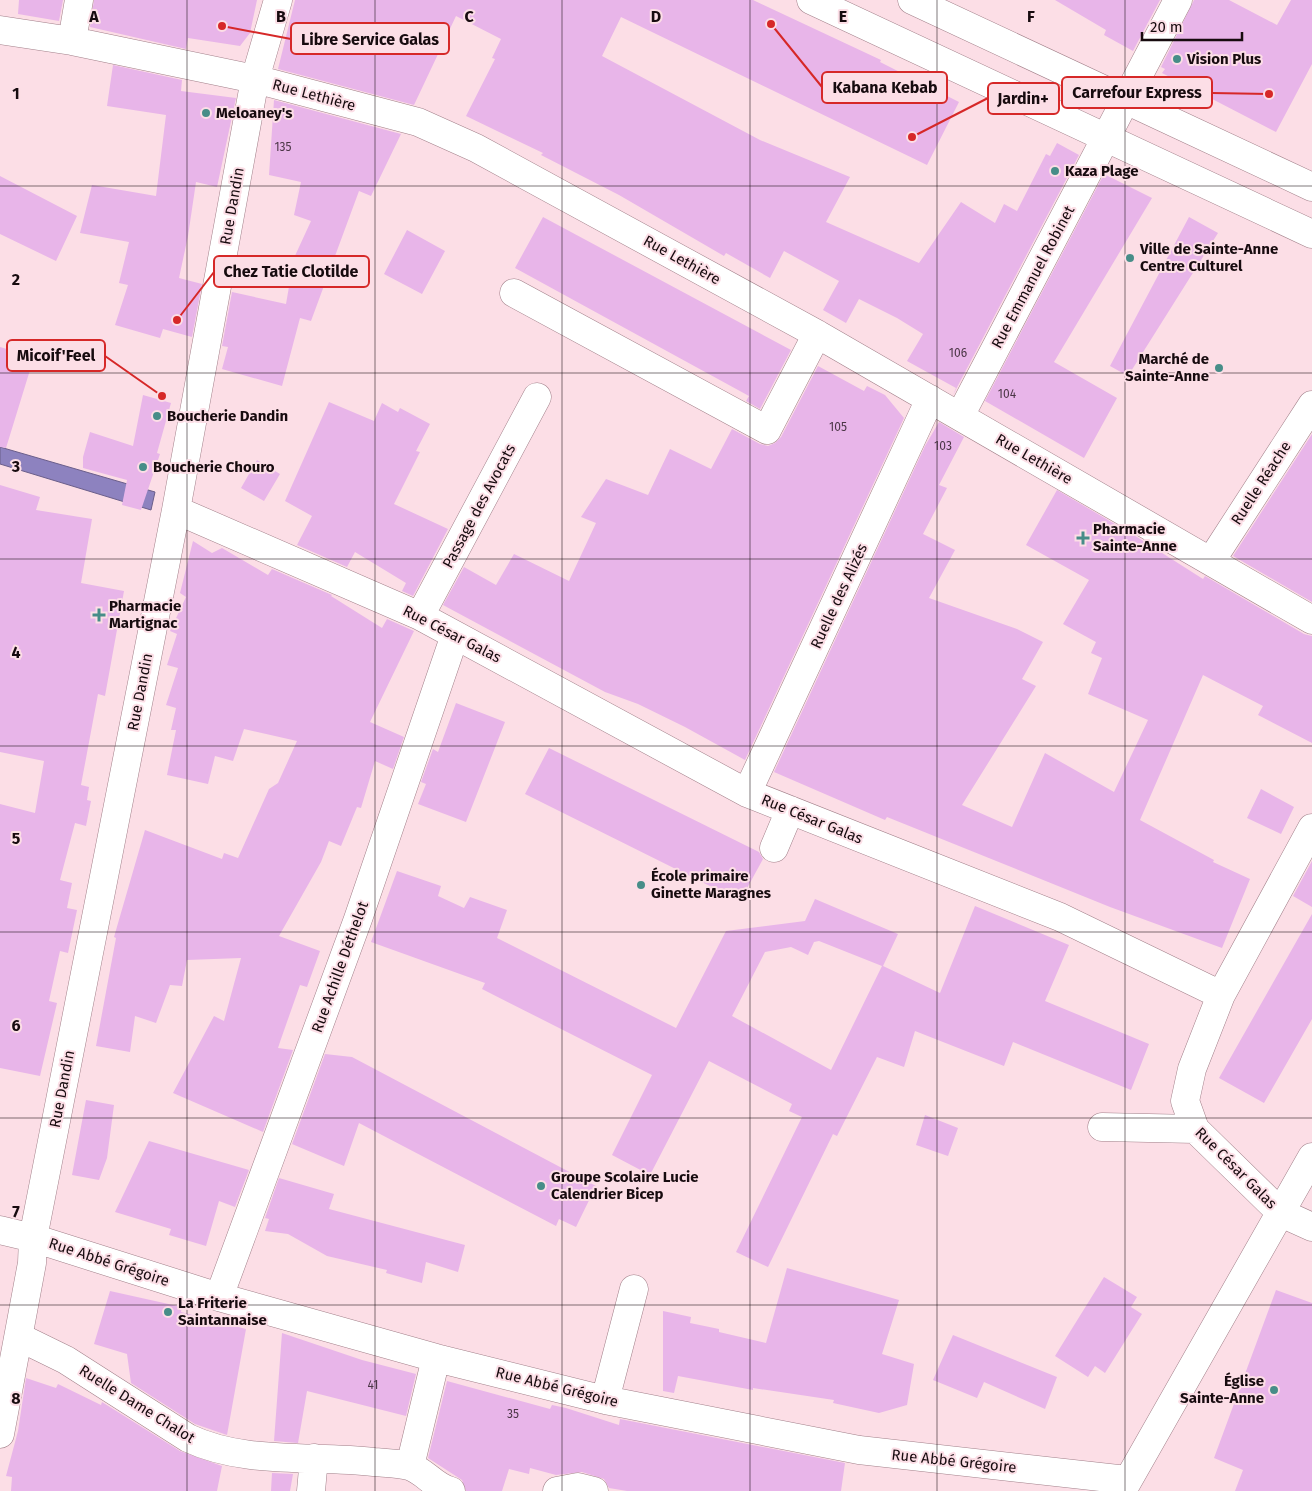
<svg xmlns="http://www.w3.org/2000/svg" width="1312" height="1491" viewBox="0 0 1312 1491" font-family="'Fira Sans',sans-serif">
  <style>
    .water { fill: #8d82bf; stroke: #6a5e8a }
    .building { fill: #e8b5e9; fill-rule: evenodd }
    .lines { fill: none; stroke-linecap: round; stroke-linejoin: round }
    .minor-casing { stroke: #a2808a; stroke-width: 29 }
    .major-casing { stroke: #a2808a; stroke-width: 29 }
    .minor { stroke: #fff; stroke-width: 28 }
    .major { stroke: #fff; stroke-width: 28 }
    .grid { fill: none; stroke: #170b0f; stroke-width: 1; stroke-opacity: 0.55 }
    .poi-dot { fill: #478d88; stroke: #fcdee6; stroke-width: 2 }
    .labels { text-anchor: middle; dominant-baseline: central; stroke-width: 4; stroke-linejoin: round; paint-order: stroke }
    .number-label { font-size: 12px; fill: #4b3646 }
    .poi-label { font-size: 15px; font-weight: bold; fill: #170b0f; stroke: #fcdee6; text-anchor: start }
    .street-label { font-size: 15px; fill: #170b0f; stroke: #fcdee6 }
    .grid-label { font-size: 16px; text-anchor: middle; font-weight: bold; fill: #170b0f; stroke: #fcdee6; stroke-width: 4; stroke-linejoin: round; paint-order: stroke }
    .leader { fill: none; stroke: #d62828; stroke-width: 2 }
    .callout-dot { fill: #d62828; stroke: #fcdee6; stroke-width: 2 }
    .callout { fill: #fcdee6; stroke: #d62828; stroke-width: 2 }
    .callout-label { font-size: 16px; text-anchor: middle; font-weight: bold; fill: #170b0f }
  </style>
  <rect width="100%" height="100%" fill="#fcdee6"/>
  <path class="water" d="M0,447L155,492L151,510L0,464Z"/>
  <path class="building" d="M19,0H63L59,21L18,14Z
    M94,0H257L250,33L240,46L188,38L186,49L90,27Z
    M295,0H753L881,60L880,62L959,102L927,165L621,17L602,56L760,140L850,177L826,222L919,263L961,202L995,223L1004,204L1017,211L1046,154L1050,156L1057,143L1079,155L953,395L956,388L907,361L923,334L897,318L859,299L846,323L823,310L839,281L784,251L770,278L726,253L724,256L619,195L541,155L543,153L466,116L495,59L492,58L501,39L456,16L414,105L278,69Z
    M1055,0H1160L1133,51L1104,35L1106,30Z
    M1194,0H1229L1277,25L1291,0H1312V64L1276,132L1162,73L1165,69L1161,67Z
    M113,65L182,80L181,91L236,98L217,187L196,182L188,236L179,278L202,284L192,337L163,329L160,338L115,325L128,285L119,283L129,242L80,233L92,185L156,196L166,115L107,106Z
    M274,100L401,134L371,196L359,191L311,321L300,318L282,386L222,369L228,347L222,346L232,292L286,304L294,258L311,221L294,215L301,182L269,175Z
    M1104,174L1152,198L1054,362L1117,398L1084,458L985,401Z
    M0,176L77,216L56,261L0,234Z
    M543,217L791,350L760,409L746,401L749,396L515,268Z
    M1189,217L1218,233L1128,376L1110,366Z
    M407,230L445,251L422,294L384,274Z
    M0,347L34,357L6,448L0,447Z
    M818,366L864,391L867,386L885,395L904,418L745,760L685,727L638,704L605,692L443,605L464,567L496,585L514,554L569,581L596,523L581,517L606,479L648,495L670,449L711,469L732,429L760,444L768,446L775,443L781,437Z
    M143,395L171,403L157,453L160,454L141,510L122,505L127,480L83,468V457L90,432L133,446Z
    M329,402L374,421L382,403L398,412L400,408L430,424L416,451L420,452L394,504L448,529L413,596L402,591L406,583L355,552L347,567L297,545L312,516L285,501Z
    M939,422L964,437L939,485L947,488L923,534L955,550L929,598L1017,629L1043,642L1022,679L1036,686L962,805L1012,827L1045,753L1114,792L1148,720L1088,694L1102,658L1091,653L1096,642L1063,624L1089,580L1026,545L1057,490L1137,537L1203,579L1205,576L1304,634L1312,636V743L1258,715L1263,706L1203,675L1140,820L1214,860L1213,862L1250,879L1222,948L1110,907L887,817L885,820L774,772L925,446Z
    M1312,434V602L1233,556Z
    M257,460L280,474L264,501L241,488Z
    M0,485L40,497L36,510L92,519L81,583L124,591L105,696L98,694L81,785L89,787L87,800L91,801L86,826L75,823L60,880L72,883L67,908L77,910L68,953L60,951L49,1001L57,1003L40,1076L0,1068V804L35,813L44,761L0,752Z
    M193,541L212,553L222,548L268,575L272,569L332,595L331,596L382,628L387,619L414,631L370,722L404,737L393,769L375,761L361,808L357,807L341,846L329,841L321,862L279,936L320,951L307,987L300,985L281,1039L278,1048L293,1050L263,1132L173,1093L214,1016L224,1021L241,958L187,960L182,986L170,985L156,1023L135,1016L130,1052L96,1046L116,938L114,937L145,830L222,859L224,853L238,858L269,789L278,783L297,741L244,729L233,761L215,756L208,784L167,775L176,730H171L176,708L166,705L178,668L167,665L177,634L170,631L186,597L180,593Z
    M456,703L505,722L466,822L418,804L426,784L421,782L433,749L438,752Z
    M549,748L759,852L763,859L740,901L525,794Z
    M1261,789L1294,807L1281,834L1247,818Z
    M1312,861V907L1293,896Z
    M397,871L441,886L438,896L464,908L470,897L507,910L497,938L676,1028L726,931L805,921L815,899L898,934L883,966L940,993L975,906L1069,945L1045,1001L1149,1044L1131,1090L1013,1042L1004,1066L915,1031L904,1067L877,1057L837,1136L833,1134L768,1267L736,1252L802,1117L789,1111L792,1104L709,1061L650,1175L612,1155L652,1075L482,989L485,983L371,942ZM819,941L882,966L831,1070L732,1016L765,952L791,947L808,955L814,942Z
    M1312,914V1019L1264,1103L1219,1078Z
    M325,1054L352,1057L596,1186L576,1227L559,1219L556,1226L359,1123L344,1166L292,1144Z
    M86,1100L114,1105L107,1158L99,1180L72,1175Z
    M925,1115L958,1128L948,1156L916,1145Z
    M149,1141L249,1170L235,1207L219,1201L206,1246L169,1235L171,1229L115,1212Z
    M279,1178L334,1194L329,1209L465,1245L458,1272L426,1262L422,1283L386,1273L387,1270L327,1256L288,1234L265,1231L269,1219L265,1218Z
    M787,1268L899,1300L882,1354L914,1364L907,1405L879,1413L833,1403L834,1400L753,1388V1390L678,1376L674,1393L663,1391V1311L691,1317L690,1323L719,1329V1332L766,1343Z
    M1104,1277L1137,1297L1131,1307L1142,1314L1105,1373L1095,1366L1088,1377L1055,1356Z
    M1276,1290L1312,1303V1491H1235L1243,1470L1214,1458Z
    M110,1291L182,1307L181,1312L246,1329L227,1435L195,1424L131,1383L127,1354L94,1344Z
    M282,1333L362,1360L416,1374L406,1416L307,1391L298,1443L274,1441Z
    M953,1335L1057,1377L1045,1409L984,1382L977,1398L933,1380Z
    M26,1378L56,1388L58,1384L101,1405L102,1402L180,1451L222,1466L217,1491H11L12,1477L6,1476L18,1431Z
    M447,1381L550,1409L552,1405L566,1408L619,1425L620,1419L845,1463L841,1491H627L609,1488L604,1479L582,1472L556,1475L530,1468L529,1474L509,1469L502,1491H466L462,1480L428,1458Z
    M272,1473L293,1474L290,1491H271Z"/>
  <g class="lines">
    <defs>
      <path id="minor" d="M0,30L72,41L255,79L418,122L476,148L817,334L1312,620
        M72,41L79,0
        M514,293L767,430L817,334
        M960,416L1178,0
        M176,510L420,616L747,793L1060,917L1221,995
        M1211,561L1312,405
        M420,616L537,397
        M747,793L930,399
        M1312,828L1221,995L1192,1069L1185,1101L1195,1129L1281,1213L1312,1227
        M774,848L790,810
        M1102,1127L1195,1129
        M0,1230L33,1238L219,1297L436,1358L605,1400L859,1450L1127,1480
        M219,1297L358,919L455,635
        M19,1337L66,1360L188,1438C245,1465 313,1455 374,1462C385,1463 398,1463 409,1466C425,1471 434,1487 451,1491
        M605,1400L634,1289
        M0,1434L32,1263L33,1238L176,510L255,79L278,0
        M410,1466L436,1358
        M311,1491L314,1458
        M557,1491L578,1487L594,1491
        M1122,1491L1312,1157"/>
      <path id="major" d="M811,0L1312,234
        M912,0L1312,187"/>
    </defs>
    <use href="#minor" class="minor-casing"/>
    <use href="#major" class="major-casing"/>
    <use href="#minor" class="minor"/>
    <use href="#major" class="major"/>
  </g>
  <path class="grid" d="M187,0V1491M375,0V1491M562,0V1491M750,0V1491M937,0V1491M1125,0V1491M0,186H1312M0,373H1312M0,559H1312M0,746H1312M0,932H1312M0,1118H1312M0,1305H1312"/>
  <g class="poi-dot">
    <circle cx="1177" cy="59" r="5"/>
    <circle cx="206" cy="113" r="5"/>
    <circle cx="1055" cy="171" r="5"/>
    <circle cx="1130" cy="258" r="5"/>
    <circle cx="1219" cy="368" r="5"/>
    <circle cx="157" cy="416" r="5"/>
    <circle cx="143" cy="467" r="5"/>
    <path d="M1080.5 530.5h5v5h5v5h-5v5h-5v-5h-5v-5h5z"/>
    <path d="M96.5 607.5h5v5h5v5h-5v5h-5v-5h-5v-5h5z"/>
    <circle cx="641" cy="885" r="5"/>
    <circle cx="541" cy="1186" r="5"/>
    <circle cx="168" cy="1312" r="5"/>
    <circle cx="1274" cy="1390" r="5"/>
  </g>
  <g class="labels">
    <g class="number-label">
      <text x="283" y="147">135</text>
      <text x="958" y="353">106</text>
      <text x="1007" y="394">104</text>
      <text x="838" y="427">105</text>
      <text x="943" y="446">103</text>
      <text x="373" y="1385">41</text>
      <text x="513" y="1414">35</text>
    </g>
    <g class="poi-label">
      <text x="1187" y="59">Vision Plus</text>
      <text x="216" y="113">Meloaney's</text>
      <text x="1065" y="171">Kaza Plage</text>
      <text x="1140" y="249">Ville de Sainte-Anne<tspan x="1140" dy="17">Centre Culturel</tspan></text>
      <text x="1209" y="359" text-anchor="end">Marché de<tspan x="1209" dy="17">Sainte-Anne</tspan></text>
      <text x="167" y="416">Boucherie Dandin</text>
      <text x="153" y="467">Boucherie Chouro</text>
      <text x="1093" y="529">Pharmacie<tspan x="1093" dy="17">Sainte-Anne</tspan></text>
      <text x="109" y="606">Pharmacie<tspan x="109" dy="17">Martignac</tspan></text>
      <text x="651" y="876">École primaire<tspan x="651" dy="17">Ginette Maragnes</tspan></text>
      <text x="551" y="1177">Groupe Scolaire Lucie<tspan x="551" dy="17">Calendrier Bicep</tspan></text>
      <text x="178" y="1303">La Friterie<tspan x="178" dy="17">Saintannaise</tspan></text>
      <text x="1264" y="1381" text-anchor="end">Église<tspan x="1264" dy="17">Sainte-Anne</tspan></text>
    </g>
    <g class="street-label">
      <text transform="translate(314 95) rotate(15)">Rue Lethière</text>
      <text transform="translate(232 206) rotate(-80)">Rue Dandin</text>
      <text transform="translate(682 260) rotate(29)">Rue Lethière</text>
      <text transform="translate(1033 277) rotate(-62)">Rue Emmanuel Robinet</text>
      <text transform="translate(1034 459) rotate(30)">Rue Lethière</text>
      <text transform="translate(1261 483) rotate(-57)">Ruelle Réache</text>
      <text transform="translate(479 506) rotate(-62)">Passage des Avocats</text>
      <text transform="translate(839 596) rotate(-65)">Ruelle des Alizés</text>
      <text transform="translate(452 634) rotate(27)">Rue César Galas</text>
      <text transform="translate(140 692) rotate(-79)">Rue Dandin</text>
      <text transform="translate(812 819) rotate(22)">Rue César Galas</text>
      <text transform="translate(340 967) rotate(-70)">Rue Achille Déthelot</text>
      <text transform="translate(62 1089) rotate(-79)">Rue Dandin</text>
      <text transform="translate(1236 1168) rotate(45)">Rue César Galas</text>
      <text transform="translate(109 1262) rotate(18)">Rue Abbé Grégoire</text>
      <text transform="translate(557 1387) rotate(14)">Rue Abbé Grégoire</text>
      <text transform="translate(137 1404) rotate(32)">Ruelle Dame Chalot</text>
      <text transform="translate(954 1461) rotate(6)">Rue Abbé Grégoire</text>
    </g>
  </g>
  <g class="grid-label">
    <text x="94" y="22">A</text>
    <text x="281" y="22">B</text>
    <text x="469" y="22">C</text>
    <text x="656" y="22">D</text>
    <text x="843" y="22">E</text>
    <text x="1031" y="22">F</text>
    <text x="16" y="99">1</text>
    <text x="16" y="285">2</text>
    <text x="16" y="472">3</text>
    <text x="16" y="658">4</text>
    <text x="16" y="844">5</text>
    <text x="16" y="1031">6</text>
    <text x="16" y="1217">7</text>
    <text x="16" y="1404">8</text>
  </g>
  <path class="leader" d="M222 26L291 39M771 24L822 87M1269 94L1212 93M912 137L988 98M177 320L214 272M162 396L105 356"/>
  <g class="callout-dot">
    <circle cx="222" cy="26" r="5"/>
    <circle cx="771" cy="24" r="5"/>
    <circle cx="1269" cy="94" r="5"/>
    <circle cx="912" cy="137" r="5"/>
    <circle cx="177" cy="320" r="5"/>
    <circle cx="162" cy="396" r="5"/>
  </g>
  <g class="callout">
    <rect x="291" y="23" width="158" height="31" rx="5"/>
    <rect x="822" y="72" width="125" height="31" rx="5"/>
    <rect x="1062" y="77" width="150" height="31" rx="5"/>
    <rect x="988" y="83" width="71" height="31" rx="5"/>
    <rect x="214" y="256" width="155" height="31" rx="5"/>
    <rect x="7" y="340" width="98" height="31" rx="5"/>
  </g>
  <g class="callout-label">
    <text x="370" y="45">Libre Service Galas</text>
    <text x="885" y="93">Kabana Kebab</text>
    <text x="1137" y="98">Carrefour Express</text>
    <text x="1023" y="104">Jardin+</text>
    <text x="291" y="277">Chez Tatie Clotilde</text>
    <text x="56" y="361">Micoif'Feel</text>
  </g>
  <path d="M1142 32v8h100v-8" fill="none" stroke="#170b0f" stroke-width="2.5"/>
  <text x="1150" y="32" font-size="15" fill="#170b0f" stroke="#fcdee6" stroke-width="4" paint-order="stroke">20 m</text>
</svg>
